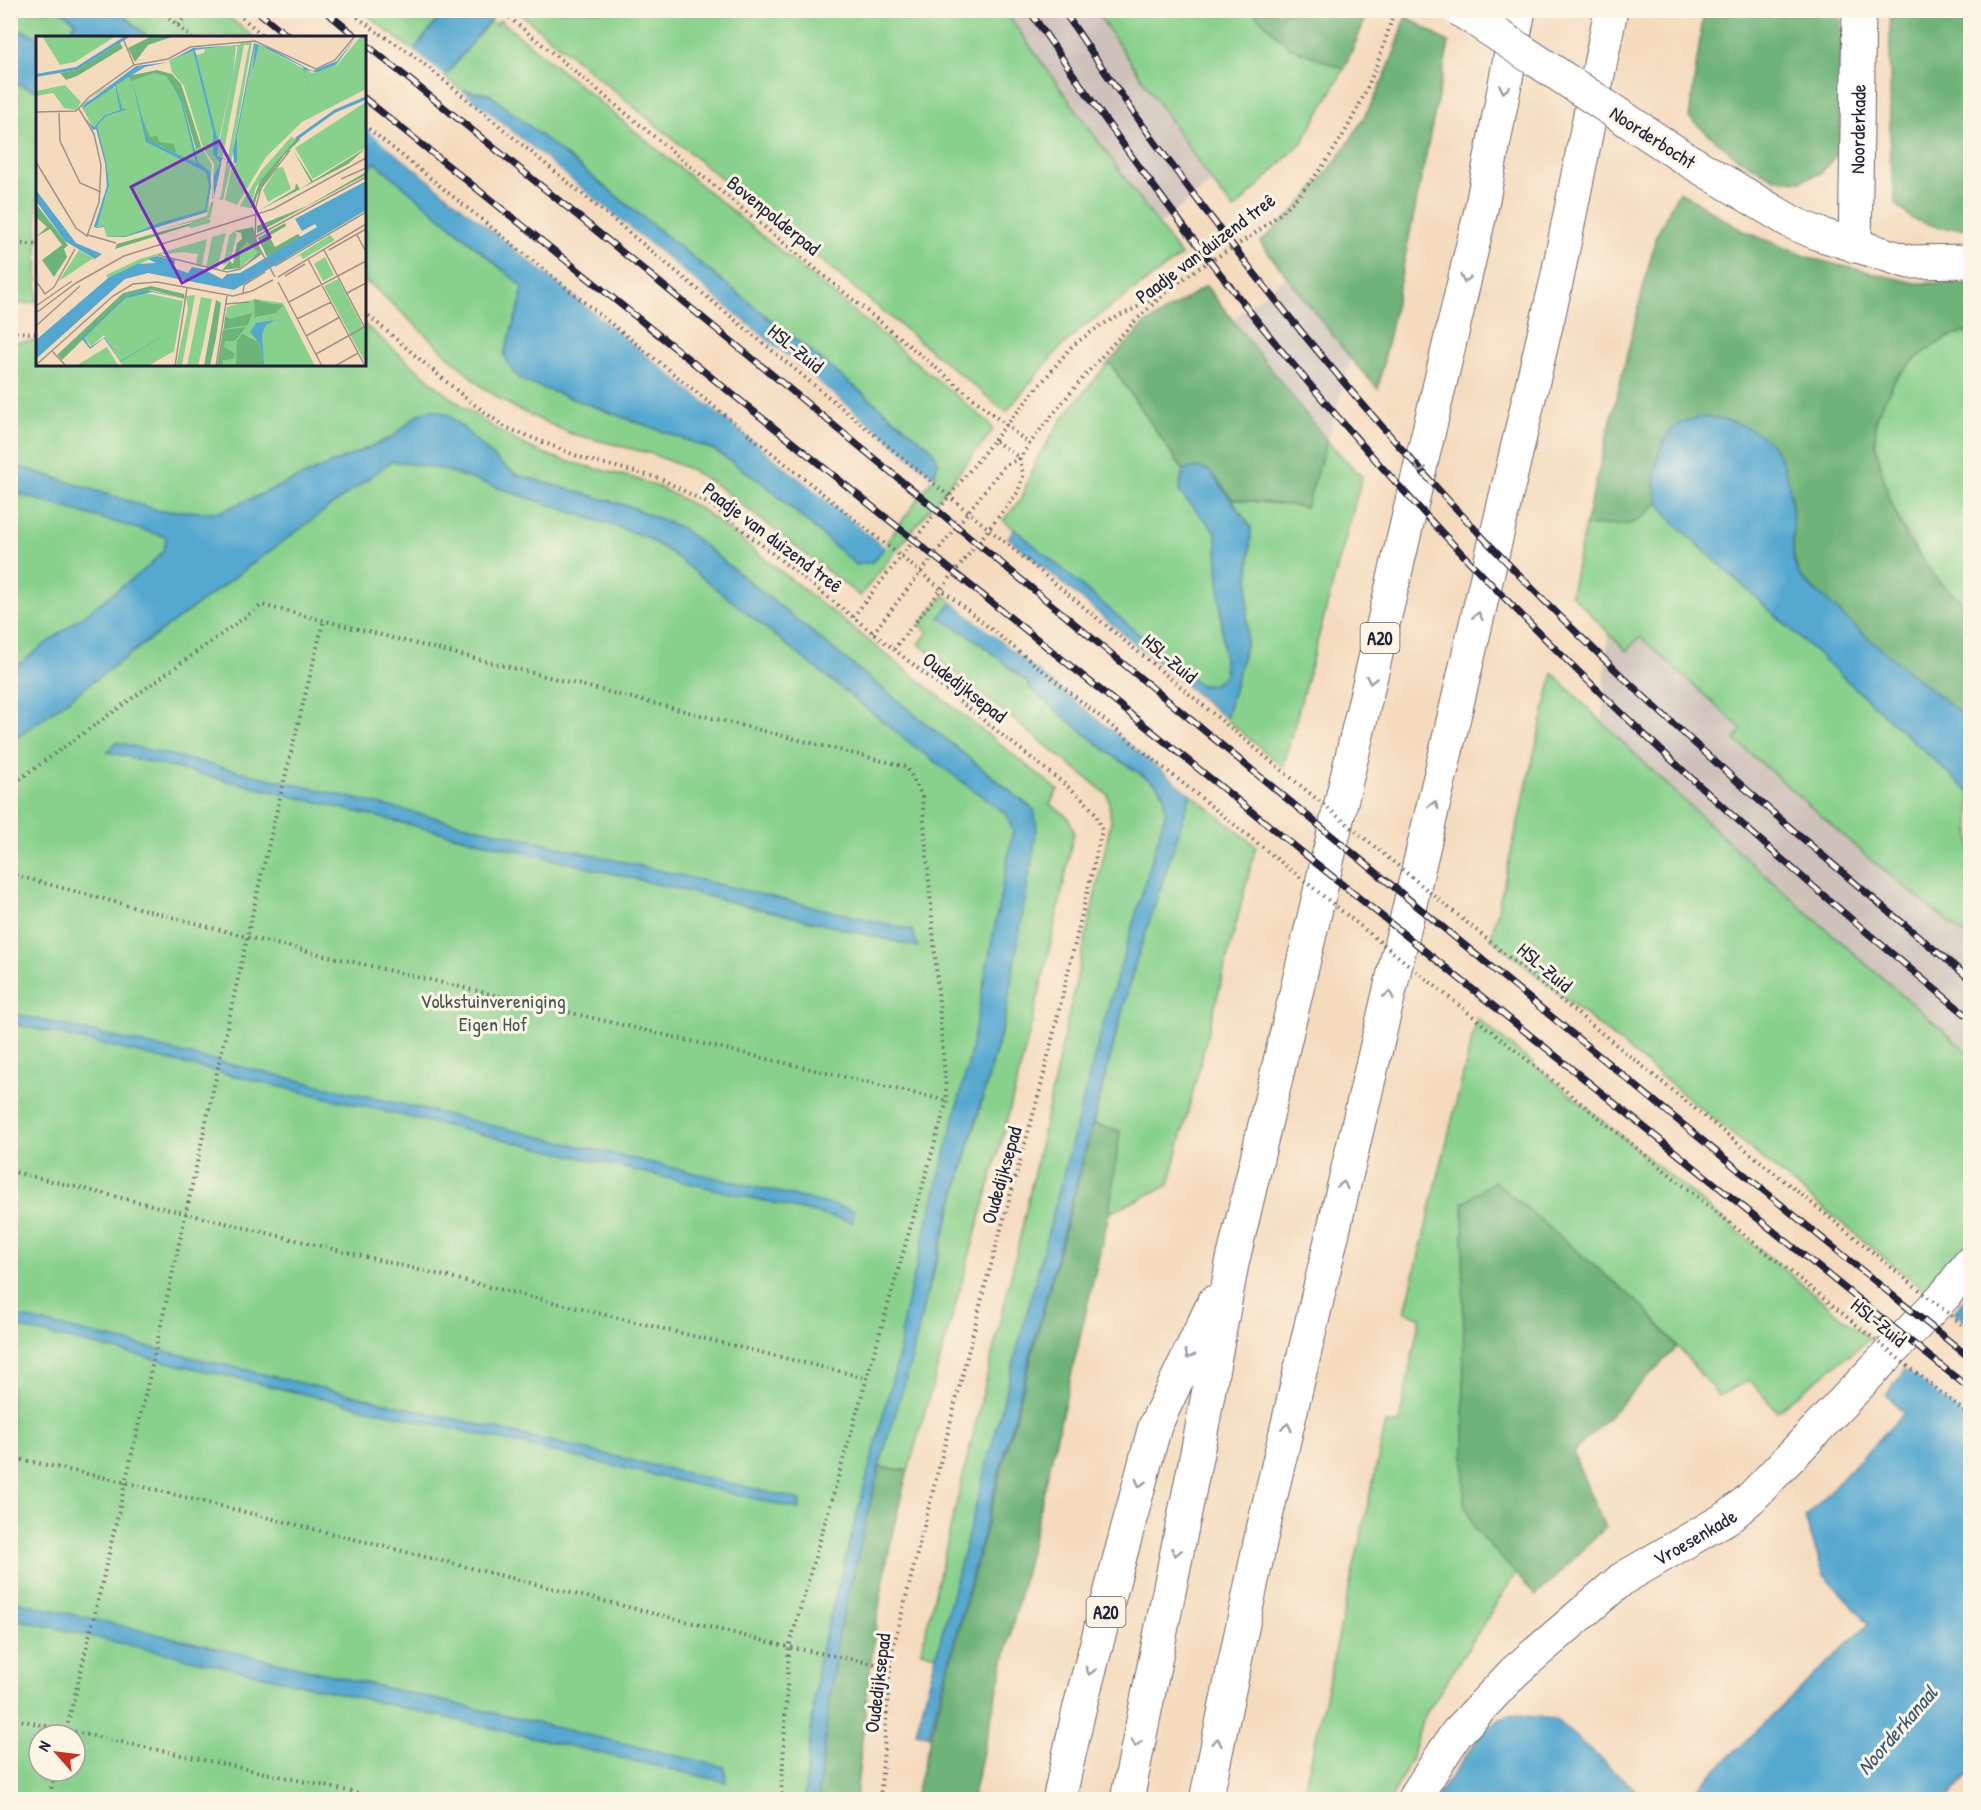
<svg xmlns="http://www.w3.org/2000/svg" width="1981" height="1810" viewBox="0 0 1981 1810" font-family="'Patrick Hand',sans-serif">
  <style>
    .industrial { fill: #cec1ba }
    .green { fill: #88d18c; stroke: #557a64; stroke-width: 1.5; fill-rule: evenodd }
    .forest { fill: #6eb378; stroke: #486a5a; stroke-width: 1.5 }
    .water { fill: #54a8d0; stroke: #3b6586; stroke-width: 1.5 }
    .pier { fill: #f5dbbe }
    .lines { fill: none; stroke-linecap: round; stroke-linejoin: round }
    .minor-casing { stroke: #6c6369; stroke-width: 35 }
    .highway-casing { stroke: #6c6369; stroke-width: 35 }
    .path { stroke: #6c6369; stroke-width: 4; stroke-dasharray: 1.5 4.5; stroke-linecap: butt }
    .minor { stroke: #fff; stroke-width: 33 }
    .highway { stroke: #fff; stroke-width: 33 }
    .rail-casing { stroke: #22223b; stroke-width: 7 }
    .rail { stroke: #fcf5e5; stroke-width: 4.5; stroke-dasharray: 14; stroke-linecap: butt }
    .minor-bridge-casing { stroke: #6c6369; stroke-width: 35; stroke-linecap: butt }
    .path-bridge { stroke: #6c6369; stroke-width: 4; stroke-dasharray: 1.5 4.5; stroke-linecap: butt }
    .minor-bridge { stroke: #fff; stroke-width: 33 }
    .oneway { stroke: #9c9ca7 }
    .labels { text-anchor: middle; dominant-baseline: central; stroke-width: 6; stroke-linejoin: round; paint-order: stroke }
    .shield { fill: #fcf5e5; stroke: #63616e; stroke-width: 1.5 }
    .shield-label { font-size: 18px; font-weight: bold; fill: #22223b }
    .street-label { font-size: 20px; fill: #22223b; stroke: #fcf5e5 }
    .park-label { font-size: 20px; fill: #415753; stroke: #fcf5e5 }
    .water-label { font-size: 21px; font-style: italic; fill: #365877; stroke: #fcf5e5 }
    .inset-river { fill: none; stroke: #54a8d0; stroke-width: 3 }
    .inset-road { fill: none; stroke: #a1918a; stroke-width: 1.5 }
    .view { fill: #7b2cbf; fill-opacity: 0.15; stroke: #7b2cbf; stroke-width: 3 }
    .inset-edge { fill: none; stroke: #22223b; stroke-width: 3 }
  </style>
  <rect width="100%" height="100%" fill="#fcf5e5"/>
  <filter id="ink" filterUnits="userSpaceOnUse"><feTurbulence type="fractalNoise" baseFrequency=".0167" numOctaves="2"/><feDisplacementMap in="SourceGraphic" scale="12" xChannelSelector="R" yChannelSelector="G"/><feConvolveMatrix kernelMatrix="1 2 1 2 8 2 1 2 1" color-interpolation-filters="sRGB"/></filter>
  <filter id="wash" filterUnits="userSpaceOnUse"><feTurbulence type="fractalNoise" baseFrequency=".008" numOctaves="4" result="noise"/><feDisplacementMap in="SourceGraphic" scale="24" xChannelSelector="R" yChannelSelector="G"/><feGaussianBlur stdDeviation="1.35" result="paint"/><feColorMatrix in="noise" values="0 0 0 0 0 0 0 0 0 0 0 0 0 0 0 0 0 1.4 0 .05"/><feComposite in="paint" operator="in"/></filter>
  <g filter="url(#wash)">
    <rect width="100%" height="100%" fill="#f5dbbe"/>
    <path class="industrial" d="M1005,11H1096L1212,182L1158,226Z
      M1287,276L1351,359L1327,441L1233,319Z
      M1608,632L1626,651L1639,637L1742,729L1735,740L1871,860L1970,939V1054L1797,905L1686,805L1602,723Z"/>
    <path class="green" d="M10,11H61L76,22L67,37H38L11,26Z
      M118,11H221L254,37H148Z
      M362,11H445L413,51Z
      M517,11H1005L1181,256L1083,327L1056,352L1006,412Z
      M1096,11H1252L1289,47L1344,69L1303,141L1234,210L1212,182Z
      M490,20L496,25L500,20L988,422L993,430L860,596L719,487L692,470L652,454L569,433L513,407L482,387L374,287L365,282L364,173L375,162L522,286L521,300L504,355L526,382L714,450L765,485L856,565L873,561L934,477L938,461L931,448L489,94L461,90L444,76Z
      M10,82L38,91L37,302L11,305Z
      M365,325C418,369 469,420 533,449C571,466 612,470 651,484C670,491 687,502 704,511L1058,790L1050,804L1068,817L1074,831C1033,1048 968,1259 908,1471L879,1467L1005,1019L1034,810L682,528L628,506L517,475L500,463L449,415L431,409L416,416L393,437L220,512L160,511L11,464L10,342L37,341L38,364H364Z
      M1970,332V608C1960,599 1948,591 1939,581C1905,541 1870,474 1876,420C1878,400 1894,379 1908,366C1928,348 1944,336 1970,332Z
      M1109,362L1183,470L1179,492L1216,531L1225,675C1216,684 1210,688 1198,684L1003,520L1020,501L1037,459L1062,419Z
      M416,435L503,476L656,528L1018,814L1025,852L830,1652L814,1799L11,1800V476L216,539ZM39,1735H75V1771H39Z
      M1327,441L1362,477L1283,767L1226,719L1246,644L1251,528L1232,499L1306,507Z
      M1659,502L1672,521L1970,793V939L1871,860L1735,740L1742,729L1640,637L1626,651L1571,594L1585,526C1624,524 1631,532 1659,502Z
      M944,595L953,602L940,617L976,640L1027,682L1030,689L1113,756L1156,784L1165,795V815L937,1655L921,1651L1016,1255L1111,822L1108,795L919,644L928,632L920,625Z
      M1553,673C1685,808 1827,931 1970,1054V1242L1929,1294L1491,938Z
      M1191,794L1256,846L1169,1185L1109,1213L1120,1131L1093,1124L1133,971Z
      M1477,1018L1869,1339L1777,1411L1749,1380L1719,1396L1646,1309L1475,1529L1516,1573L1422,1720L1411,1759L1391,1799L1302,1800L1386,1423L1399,1424L1420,1317L1405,1312Z"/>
    <path class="forest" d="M1252,11H1366L1363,25L1344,69L1289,47Z
      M1704,11H1841L1840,150L1821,173L1801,181L1775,179L1736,157L1689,118Z
      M1890,11H1970V228H1941L1912,219L1896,204L1890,160Z
      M1406,16L1449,43L1378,389L1351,359L1260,242C1330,183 1382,104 1406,16Z
      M1679,191L1741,230L1813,259L1915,283H1970V332L1949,336L1919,356L1897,376L1876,417L1875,444L1888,494L1907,540L1940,583L1970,608V721L1873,645L1798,574L1793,553L1792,496L1656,487L1659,502C1631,532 1624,524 1585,526L1656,236Z
      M1206,286L1327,441L1306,507L1232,499C1216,479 1211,464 1183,470L1109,362L1144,325Z
      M1093,1124L1120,1131L1109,1213L972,1799L914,1800Z
      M1494,1181L1646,1309L1677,1347L1573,1453L1605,1528L1536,1596L1475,1529L1464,1502L1463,1203Z
      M879,1467L908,1471C878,1577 867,1690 856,1799L818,1800L836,1645Z"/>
    <path class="water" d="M61,11H118L148,37H67L76,22Z
      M445,11H498L388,147L885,547L873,562L856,565L765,485L714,450L526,382L513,373L504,355L521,300L522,286L375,162L365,173V101L413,51Z
      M11,26L38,37L37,91L11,82Z
      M461,90L489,94L931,448L938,461L934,477Z
      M431,409L449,415L500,463L517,475L628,506L682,528L1034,810L1037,829L1005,1019L925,1299L912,1358L879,1467L836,1645L818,1799H804L818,1662L899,1355L904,1314L969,1060L1013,831L1006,814L915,747L670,552L644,536L441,469L392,461L11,742V670L149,566L164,550L166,537L11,492V464L160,511L220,512L393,437L416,416Z
      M1708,417C1780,429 1790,459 1793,528C1793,541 1791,560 1798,573C1803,583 1819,593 1827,601C1873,644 1921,682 1970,721V793L1672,521C1668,515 1662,508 1659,501C1651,479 1656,446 1673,429C1681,420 1696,418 1708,417Z
      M1197,467L1210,471L1251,527L1246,644L1226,719L1008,538L1015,529L1198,684C1210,688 1216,684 1225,675L1216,532L1179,492L1183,470Z
      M953,602L1191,794L1133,971L929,1736L916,1732L1101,1032L1165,815L1164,795L1156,784L1113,756L1030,689L1027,682L976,640L939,617Z
      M115,742L912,930L918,947L108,752Z
      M11,1013L854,1210L853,1222L11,1023Z
      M1970,1295V1774L1948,1799L1685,1800L1869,1623L1824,1575L1805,1518L1904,1413L1886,1395L1929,1339Z
      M11,1315L801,1500L799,1509L11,1326Z
      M11,1600L725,1767L726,1782L11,1618Z
      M1509,1714L1555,1719L1646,1799H1435L1486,1728Z"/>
    <path class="pier" d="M411,49L446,77L392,147L887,545V549L365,128L364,97Z
      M459,88L866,421L936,479L932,480L459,92Z
      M1005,536L1097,613L1228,721H1224L1095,615L1006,541Z
      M954,599L1193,791L1194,796L950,600Z
      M1951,1311L1970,1327V1420L1904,1367Z"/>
  </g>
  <g filter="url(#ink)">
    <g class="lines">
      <defs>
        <g id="minor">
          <path d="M1683,157L1793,223L1819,234L1909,262L1970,261"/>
          <path id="s1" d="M1855,246L1859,10"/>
          <path id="s2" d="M1413,1800L1456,1734L1514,1672L1622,1579L1730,1516L1751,1498L1946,1294L1970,1263"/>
        </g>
        <path id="highway" d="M1059,1800L1080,1706L1155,1426L1214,1302
          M1127,1800L1200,1438L1232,1264L1481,210L1519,10
          M1206,1800L1261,1538L1557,279L1611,10"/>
      </defs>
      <use href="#minor" class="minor-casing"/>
      <use href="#highway" class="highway-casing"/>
      <path class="path" d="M160,10L192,38
        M233,10L266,38
        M348,10L380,34
        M500,10L1029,444
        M178,25L190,10
        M10,244H38
        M364,312L468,400L505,427L585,459L659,478L711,505L1082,798L1096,814L1102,830L1040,1090L985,1286L891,1656L880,1800
        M10,332L38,333
        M994,440L1072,346L1101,325L1158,297
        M853,617L994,440L1020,458L1023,476L1018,492L894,649
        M873,633L1004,466L1020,458C1034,436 1051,417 1067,397C1100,357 1134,319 1174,286C1201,264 1234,249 1262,228C1330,178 1373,91 1394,10
        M10,786L262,605L907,767L922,796L947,1101L789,1647L781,1800
        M10,874L247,937L947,1101
        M10,1171L867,1378
        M10,1457L124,1482L789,1647L890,1667
        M10,1718L390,1800
        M65,1735C131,1471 187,1204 247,938C271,831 298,725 324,619
        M48,1800L56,1771"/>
      <use href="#minor" class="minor"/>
      <use href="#highway" class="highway"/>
      <defs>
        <path id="rail" d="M256,10L290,38
          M324,10L358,38
          M1029,10C1124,150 1225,287 1336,415C1527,636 1744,834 1970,1018
          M1063,10C1178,183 1307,347 1448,500C1607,674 1788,829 1970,979
          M364,43C904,477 1432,924 1970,1358
          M364,98L1970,1389"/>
      </defs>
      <use href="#rail" class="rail-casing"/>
      <use href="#rail" class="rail"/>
      <defs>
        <path id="minor-bridge" d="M1460,10L1683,157"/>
      </defs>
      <use href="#minor-bridge" class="minor-bridge-casing"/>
      <path class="path-bridge" d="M380,34L409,52L446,82L1573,1010L1970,1331
        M364,125L1970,1416"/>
      <use href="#minor-bridge" class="minor-bridge"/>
    </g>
    <defs><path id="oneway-chevron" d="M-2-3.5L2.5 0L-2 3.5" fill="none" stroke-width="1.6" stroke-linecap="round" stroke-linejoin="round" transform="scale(1.5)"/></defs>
    <g class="oneway">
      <use href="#oneway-chevron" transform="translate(1504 89) rotate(101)"/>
      <use href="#oneway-chevron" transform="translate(1465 279) rotate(103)"/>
      <use href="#oneway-chevron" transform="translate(1420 469) rotate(103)"/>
      <use href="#oneway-chevron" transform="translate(1478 616) rotate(-77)"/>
      <use href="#oneway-chevron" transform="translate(1371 680) rotate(103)"/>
      <use href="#oneway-chevron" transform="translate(1434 805) rotate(-77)"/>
      <use href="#oneway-chevron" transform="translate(1389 995) rotate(-77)"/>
      <use href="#oneway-chevron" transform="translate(1343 1185) rotate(-77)"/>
      <use href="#oneway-chevron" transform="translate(1189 1355) rotate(115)"/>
      <use href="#oneway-chevron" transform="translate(1287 1427) rotate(-77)"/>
      <use href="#oneway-chevron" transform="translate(1140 1483) rotate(105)"/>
      <use href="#oneway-chevron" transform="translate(1176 1552) rotate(102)"/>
      <use href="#oneway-chevron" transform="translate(1090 1671) rotate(105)"/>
      <use href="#oneway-chevron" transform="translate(1217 1742) rotate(-78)"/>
      <use href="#oneway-chevron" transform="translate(1136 1743) rotate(101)"/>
    </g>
  </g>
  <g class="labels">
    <g class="shield">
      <rect x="1360.5" y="623" width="39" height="30" rx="4.5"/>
      <rect x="1086.5" y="1597" width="39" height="30" rx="4.5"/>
    </g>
    <g class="shield-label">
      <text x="1380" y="638">A20</text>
      <text x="1106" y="1612">A20</text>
    </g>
    <g class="street-label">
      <text stroke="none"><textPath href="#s1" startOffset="117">Noorderkade</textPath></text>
      <text transform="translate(1653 137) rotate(33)">Noorderbocht</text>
      <text transform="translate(774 215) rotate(39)">Bovenpolderpad</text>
      <text transform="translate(1205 248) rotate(-37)">Paadje van duizend treê</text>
      <text transform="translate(796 348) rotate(39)">HSL-Zuid</text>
      <text transform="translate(773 537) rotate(37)">Paadje van duizend treê</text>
      <text transform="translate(1170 658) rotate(40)">HSL-Zuid</text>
      <text transform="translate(965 687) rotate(38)">Oudedijksepad</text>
      <text transform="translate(1545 967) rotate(40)">HSL-Zuid</text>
      <text transform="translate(1001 1175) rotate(-74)">Oudedijksepad</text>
      <text transform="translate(1879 1322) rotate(39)">HSL-Zuid</text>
      <text stroke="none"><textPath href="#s2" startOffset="390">Vroesenkade</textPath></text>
      <text transform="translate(877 1683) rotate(-83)">Oudedijksepad</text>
    </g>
    <g class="park-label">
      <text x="493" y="1000">Volkstuinvereniging<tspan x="493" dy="23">Eigen Hof</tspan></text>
    </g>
    <g class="water-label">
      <text transform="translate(1897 1730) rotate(-49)">Noorderkanaal</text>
    </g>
  </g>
  <g transform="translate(36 36)">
    <rect width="330" height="330" fill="#f5dbbe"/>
    <path d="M6,0H80L39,26L24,29ZM325,0H330V53L266,86L230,121L201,169L189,164L196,130L201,127V101L219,8L216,42L223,9L276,37L301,29ZM204,6H216L195,127L191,126L213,9H208L186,125L181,120ZM200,9L197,37L182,109L160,19L168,17L169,13ZM157,15L177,96V118L184,127L179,138L177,161H185L190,128L195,129L187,164L176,162L178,128L167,112L148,50L136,36L133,24ZM119,36L131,38L146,65L159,113L165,110L176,129L172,176L89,201H71L68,191L58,190L71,158L70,125L60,89L57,91L45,70L63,55L77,47L55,62L48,73L78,50L81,58L79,49L92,39ZM29,49L45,66L40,74L28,72L17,57L0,60V55ZM330,66V111L277,143L259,112ZM255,101L259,103L220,151L214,172L204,170L225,135ZM247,131L255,153L232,166L227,154L241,132ZM175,166H178L174,182L169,183H175L174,187L155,192L152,190L156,186L127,193L171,180ZM198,195L201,198L194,225L187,230L193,200ZM190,197L181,234L170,232L176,201ZM294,199L299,204L267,223L264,219L250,227ZM171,203L166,230L160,227L162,218L147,216L122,219L73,243L70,239L104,223ZM210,207L217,208L222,216L204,232V214ZM43,214L61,225L56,223L23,245ZM289,221L298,239L287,245L278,228ZM302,243L330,297V328L288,250ZM105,256L147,265L138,315L112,330H87L68,299L55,310L48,301L90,262ZM159,259L146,330H140L152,273L150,260ZM165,261L176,263L167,309L162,330H151ZM219,263L247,267L279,330H181L191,271ZM71,311L82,329L44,330L43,328Z" fill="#88d18c"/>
    <path d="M116,0H139L112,9L99,26L92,12ZM84,7L87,12L41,40L30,44L24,37L41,34ZM121,34L136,38L145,48L165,110L160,113L146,65L130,40L118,37L95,45L93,40ZM105,79L114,101L121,100L123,106L138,108L140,117L112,104ZM262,100L264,104L248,119L221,159L218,171L214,172L224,145ZM330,112L312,128L222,175L259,153L260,147L264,153L275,146L257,114L277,145ZM330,136V139L221,197V190L271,170ZM0,168L32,209L28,213L31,221L18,241L6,224L26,209L14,193L0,201L11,191L0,181ZM156,187L152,190L79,213L81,208ZM249,187L250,190L233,200L239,211L262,198L265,201L231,221L222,202ZM217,191L225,218L210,228L222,216L211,206L204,214V232L186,234L194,225L197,228L201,207L206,203L205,197L198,195ZM115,250L148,258L149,263L116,254L90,261L26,324L21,319L87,257ZM218,263L230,267L247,269L240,277L219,281ZM180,264L185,267L180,302L174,330H168ZM216,277L212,289L188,293L189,280L194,283ZM210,291L199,305H189L188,311L199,318L197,323L187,324L186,330H181L187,294ZM206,298L222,306L229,330H200L201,305Z" fill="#6eb378"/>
    <path d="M89,0H95L41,34L0,41V38L40,31ZM321,0L300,29L281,36L268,34L277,71L267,31L223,9L216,40L219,52L216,40L219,8L201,101V127L186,128L178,161V139L184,127L177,118V96L157,15L137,23L157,12L203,9L181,120L198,127L197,115L218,7L236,13L276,35L301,25ZM200,9L202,11L183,109L159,14ZM133,26L109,31L80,49L86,73H92L70,80L61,90L70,125L73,149L61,191L68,190L71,201L90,200L123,187L169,174L173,150L170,136L110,106L96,44L112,104L160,127L145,66L135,45L140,54L146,65L162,126L174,136L175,151L170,176L89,201H71L68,191L61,192L58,191L71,150L69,127L60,93L57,94L50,83L58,91L69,79L84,74L79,50L47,73L48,69L100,30ZM330,145V174L198,254L112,237L89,243L0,323V304L72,242L101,228L120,227L112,223L121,220L139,224L138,232L152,237L156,231L167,233L186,243L191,238L204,237L281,191L279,188L266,195L259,183ZM0,154L40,207L66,218L59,223L29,205L0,165ZM105,255H116L149,263L116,256L90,262L48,301L54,311L69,301L84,325L140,292L84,326L87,330L68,302L54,313L45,302L89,261ZM239,284L230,289L226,298L228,329L223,307L214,296L220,287Z" fill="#54a8d0" fill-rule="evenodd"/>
    <path d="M186,123L191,124L190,128L179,186H174Z" fill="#f5dbbe"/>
    <path class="inset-river" d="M260,103L299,75L330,62"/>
    <path class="inset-road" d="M86,0L98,29M0,76L40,75L53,61L98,29L132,23L154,11L219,5L280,33L299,24L319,0M23,77L24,105L44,147L65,156M0,126L40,192L51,200L63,166L65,129L58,98L43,73M305,143L330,132M52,199L80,207M321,199L330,216M219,201L330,141M288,214L330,294M293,214L330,193M122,219L191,236L204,233L226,217M272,223L329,330M239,230L330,176M249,240L269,228M239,241L219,204L220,170L225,152L254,114M242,241L330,188M0,245L9,258L18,251L39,213M242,246L286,330M311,257L330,247M207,258L208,249L229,236M253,266L330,225M190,268L213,266M0,270L36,245M0,277L40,247L88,220L237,173L330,122M261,283L295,266M0,290L44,250M270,300L304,281M16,315L30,330M280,318L330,290M0,329L77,260L97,248L121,246L197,260L216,255L237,244M139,330L151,252M180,330L191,260M299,330L322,317"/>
    <path class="view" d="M183,105L234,201L146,247L95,151Z"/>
    <rect width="330" height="330" class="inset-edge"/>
  </g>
  <rect width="1981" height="1810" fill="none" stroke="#fcf5e5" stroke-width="36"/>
  <g transform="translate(57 1753) rotate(298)"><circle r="28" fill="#fcf5e5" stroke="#a5a1a1" stroke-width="1.5"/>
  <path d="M0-4.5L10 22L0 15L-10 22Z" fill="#c8321e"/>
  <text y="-9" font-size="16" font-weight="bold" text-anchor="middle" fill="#22223b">N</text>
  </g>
</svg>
